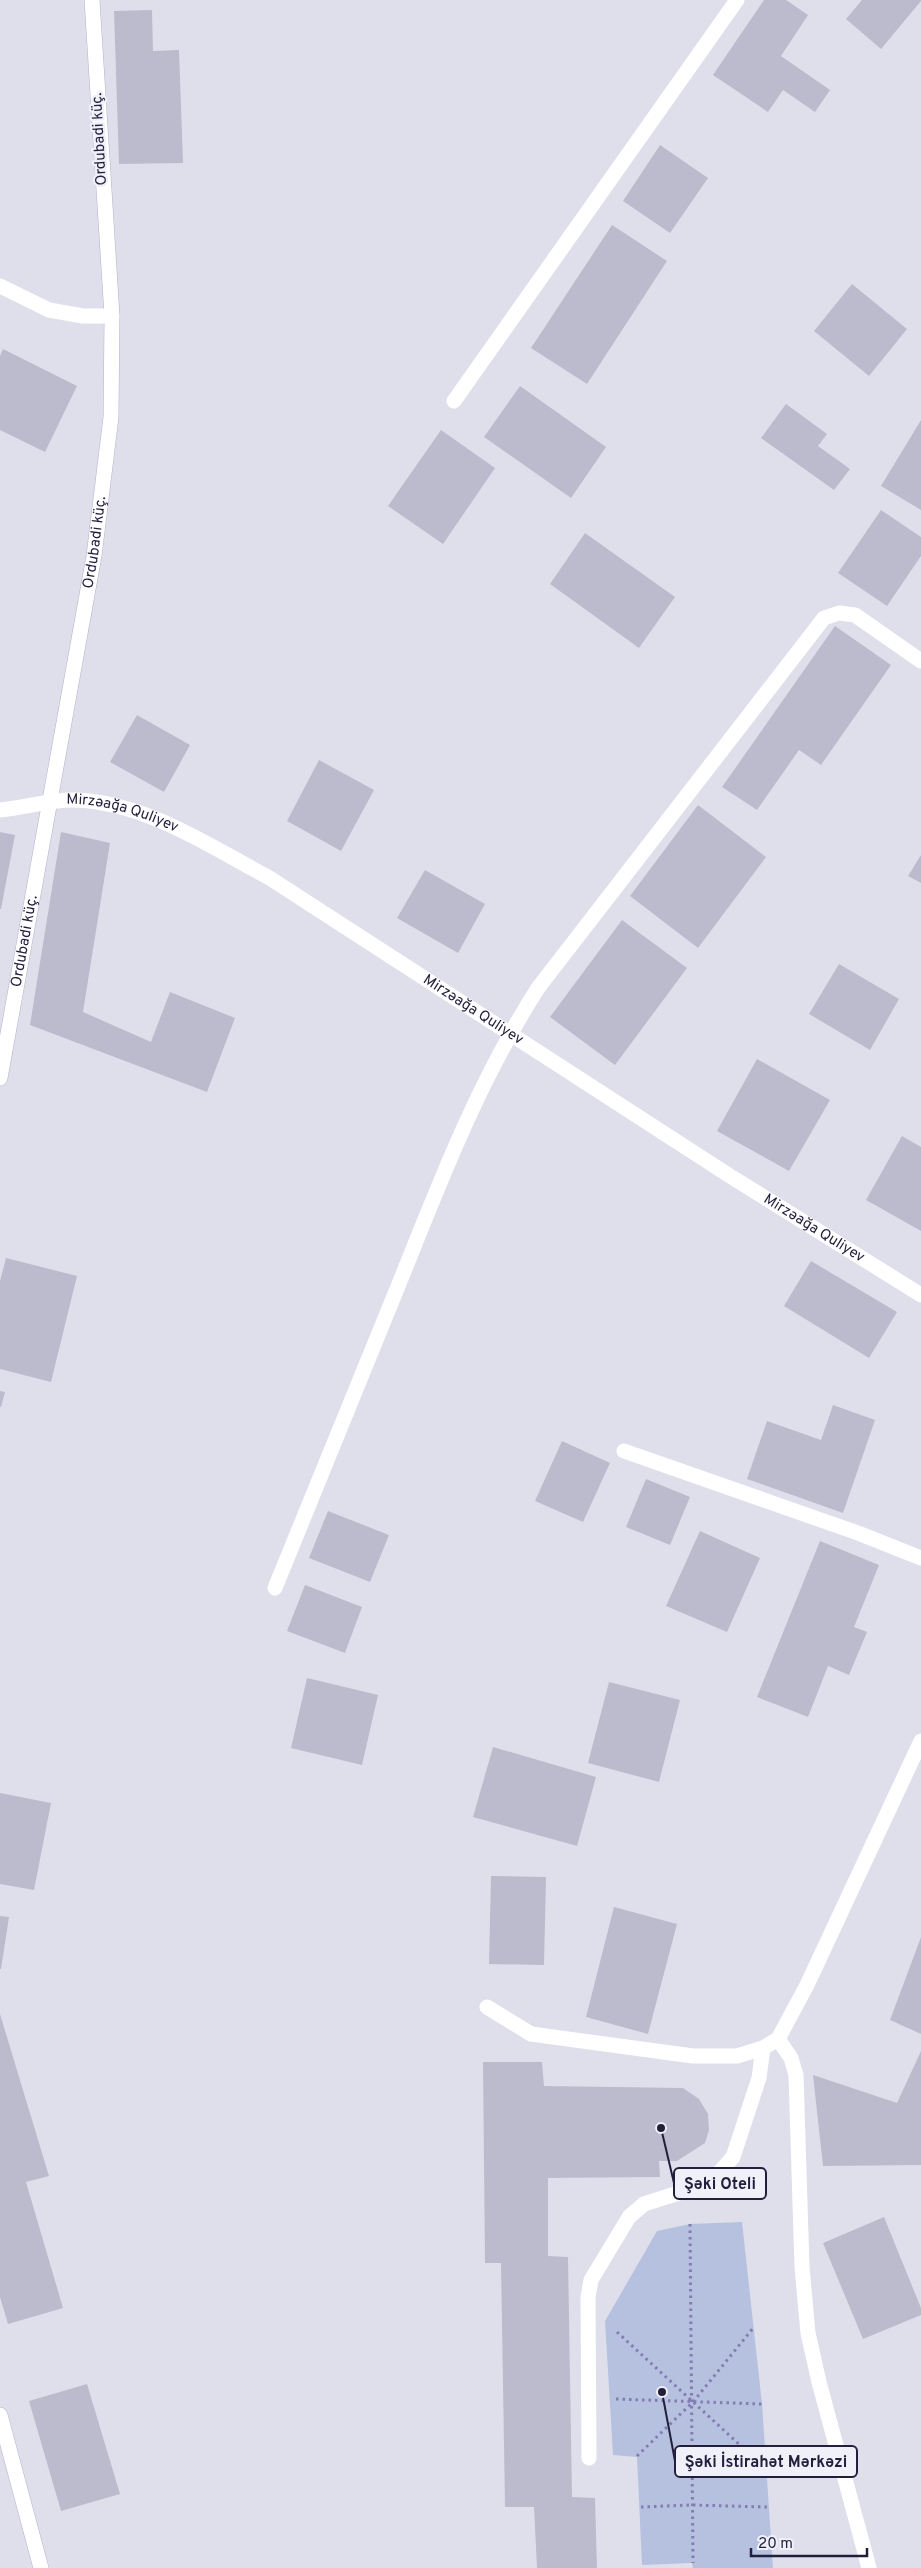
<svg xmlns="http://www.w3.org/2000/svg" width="921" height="2568" viewBox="0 0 921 2568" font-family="Overpass,sans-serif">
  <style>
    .green { fill: #b5c1df }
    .building { fill: #bbbbcd }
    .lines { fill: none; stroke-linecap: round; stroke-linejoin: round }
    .secondary-casing { stroke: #b3b1cc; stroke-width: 16 }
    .path { stroke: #837cb2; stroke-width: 3; stroke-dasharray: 2.5 4; stroke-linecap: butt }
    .lane { stroke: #fff; stroke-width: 15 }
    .street { stroke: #fff; stroke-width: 15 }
    .secondary { stroke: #fff; stroke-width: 15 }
    .labels { text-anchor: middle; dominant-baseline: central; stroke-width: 4.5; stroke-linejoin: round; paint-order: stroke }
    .street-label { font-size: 15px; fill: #241e3d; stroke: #eff0f8 }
    .leader { fill: none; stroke: #241e3d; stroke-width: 2 }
    .callout-dot { fill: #241e3d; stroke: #eff0f8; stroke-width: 2 }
    .callout { fill: #eff0f8; stroke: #241e3d; stroke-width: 2 }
    .callout-label { font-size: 16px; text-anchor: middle; font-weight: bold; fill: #241e3d }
  </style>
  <rect width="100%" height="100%" fill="#dfdfec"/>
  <path class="green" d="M742,2222L762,2404L773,2568H693L692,2563L642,2565L637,2457L613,2455L605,2321L657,2231L690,2224Z"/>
  <path class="building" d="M764,0H786L808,15L781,56L830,90L815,112L783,90L768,112L713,75Z
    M862,0H921V1L881,49L846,19Z
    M152,10L153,51L179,50L183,163L119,164L114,11Z
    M660,145L708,178L670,233L623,201Z
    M612,225L667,261L587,384L531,348Z
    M852,284L907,329L869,376L814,331Z
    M3,349L77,386L45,452L0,430V356Z
    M520,386L606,447L571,498L484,437Z
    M786,404L827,434L818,446L850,469L834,490L761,438Z
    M921,420V510L881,486Z
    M441,430L495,468L443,544L388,506Z
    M881,510L921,537V556L887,606L838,573Z
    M585,533L675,597L639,648L550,584Z
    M835,626L891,665L821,765L799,750L757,810L722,787Z
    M137,715L190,745L164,792L110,762Z
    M319,760L374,790L341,851L287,821Z
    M698,805L766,857L698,948L630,896Z
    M0,832L15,835L1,909H0Z
    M61,832L110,843L83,1012L151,1042L170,992L235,1018L207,1092L30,1025Z
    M921,855V883L908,876Z
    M425,870L485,904L458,953L397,918Z
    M622,920L687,968L615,1065L550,1017Z
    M839,964L899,999L870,1050L809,1014Z
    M757,1059L830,1100L789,1171L717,1131Z
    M902,1136L921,1147V1231L866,1200Z
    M6,1258L77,1276L51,1382L0,1369V1281Z
    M811,1261L897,1312L869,1358L784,1306Z
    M0,1391L5,1392L1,1407H0Z
    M833,1405L875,1420L843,1513L747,1479L767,1421L821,1440Z
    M562,1441L610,1463L583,1522L535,1501Z
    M646,1479L690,1497L670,1545L626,1527Z
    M328,1511L389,1535L370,1582L309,1558Z
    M700,1531L760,1558L727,1632L666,1606Z
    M820,1541L879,1565L854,1627L867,1632L849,1675L828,1666L808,1717L757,1697Z
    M305,1585L362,1607L345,1653L287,1631Z
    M307,1678L378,1695L362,1765L291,1748Z
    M609,1682L680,1700L659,1782L588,1763Z
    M493,1747L596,1777L577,1846L473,1817Z
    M0,1793L51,1803L34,1890L0,1884Z
    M491,1876L546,1877L544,1965L489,1964Z
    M614,1907L677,1924L648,2034L586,2017Z
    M0,1916L9,1917L1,1969H0Z
    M921,1937V2034L890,2020Z
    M0,2014L49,2176L26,2182L63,2308L8,2324L0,2297Z
    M921,2051V2165L823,2166L813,2075L897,2103Z
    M483,2062H542L544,2086L683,2088L699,2099L708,2114L709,2130L705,2143L677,2161H659L660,2177L548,2178V2256L568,2257L572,2497L595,2498L597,2568H537L534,2507H505L501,2263H485Z
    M884,2217L921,2308V2315L863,2339L823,2243Z
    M87,2384L120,2494L61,2511L29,2401Z"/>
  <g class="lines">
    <defs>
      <g id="secondary">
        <path id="s2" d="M0,1078L94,556L111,417L112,316L92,0"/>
        <path d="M0,2415L41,2568"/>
      </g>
    </defs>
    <use href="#secondary" class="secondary-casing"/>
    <path class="path" d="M690,2224L693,2563
      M617,2332L766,2469
      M616,2399L762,2404
      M637,2456L693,2402L754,2327
      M641,2507L691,2505L768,2507"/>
    <path class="lane" d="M589,2458L588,2297L591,2280L629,2217L644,2204L710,2183L733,2157L759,2078L763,2048"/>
    <g class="street">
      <path d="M0,286L49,310L83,316H112"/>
      <path d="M454,401L737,0"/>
      <path id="s1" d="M0,810C25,808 51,799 75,800C145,802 209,846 268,877L730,1176L921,1295"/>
      <path d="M624,1451L858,1533L921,1558"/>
      <path d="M275,1588C317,1484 360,1379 403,1274C442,1176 481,1077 538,988L824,618L839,613L855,615L921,661"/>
      <path d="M487,2007L531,2034L693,2056H737L763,2048L778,2039L807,1985L921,1741"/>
      <path d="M778,2039L791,2058L796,2075L802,2267L808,2333L819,2382L869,2568"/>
    </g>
    <use href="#secondary" class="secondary"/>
  </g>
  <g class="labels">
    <g class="street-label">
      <text transform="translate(100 139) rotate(-93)">Ordubadi küç.</text>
      <text stroke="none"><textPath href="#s2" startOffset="544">Ordubadi küç.</textPath></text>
      <text stroke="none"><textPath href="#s1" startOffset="125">Mirzəağa Quliyev</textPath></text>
      <text stroke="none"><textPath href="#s2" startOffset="139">Ordubadi küç.</textPath></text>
      <text stroke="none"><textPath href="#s1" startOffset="530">Mirzəağa Quliyev</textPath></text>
      <text stroke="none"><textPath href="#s1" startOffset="935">Mirzəağa Quliyev</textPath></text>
    </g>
  </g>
  <path class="leader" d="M661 2128L674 2183M662 2392L675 2461"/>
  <g class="callout-dot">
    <circle cx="661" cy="2128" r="5"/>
    <circle cx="662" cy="2392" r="5"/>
  </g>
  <g class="callout">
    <rect x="674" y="2168" width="92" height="31" rx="5"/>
    <rect x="675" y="2446" width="182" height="31" rx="5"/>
  </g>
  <g class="callout-label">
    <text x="720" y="2189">Şəki Oteli</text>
    <text x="766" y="2467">Şəki İstirahət Mərkəzi</text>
  </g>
  <path d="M751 2548v8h116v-8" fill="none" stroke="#241e3d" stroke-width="2.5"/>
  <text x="758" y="2548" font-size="15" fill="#241e3d" stroke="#eff0f8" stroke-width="4" paint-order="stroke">20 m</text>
</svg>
